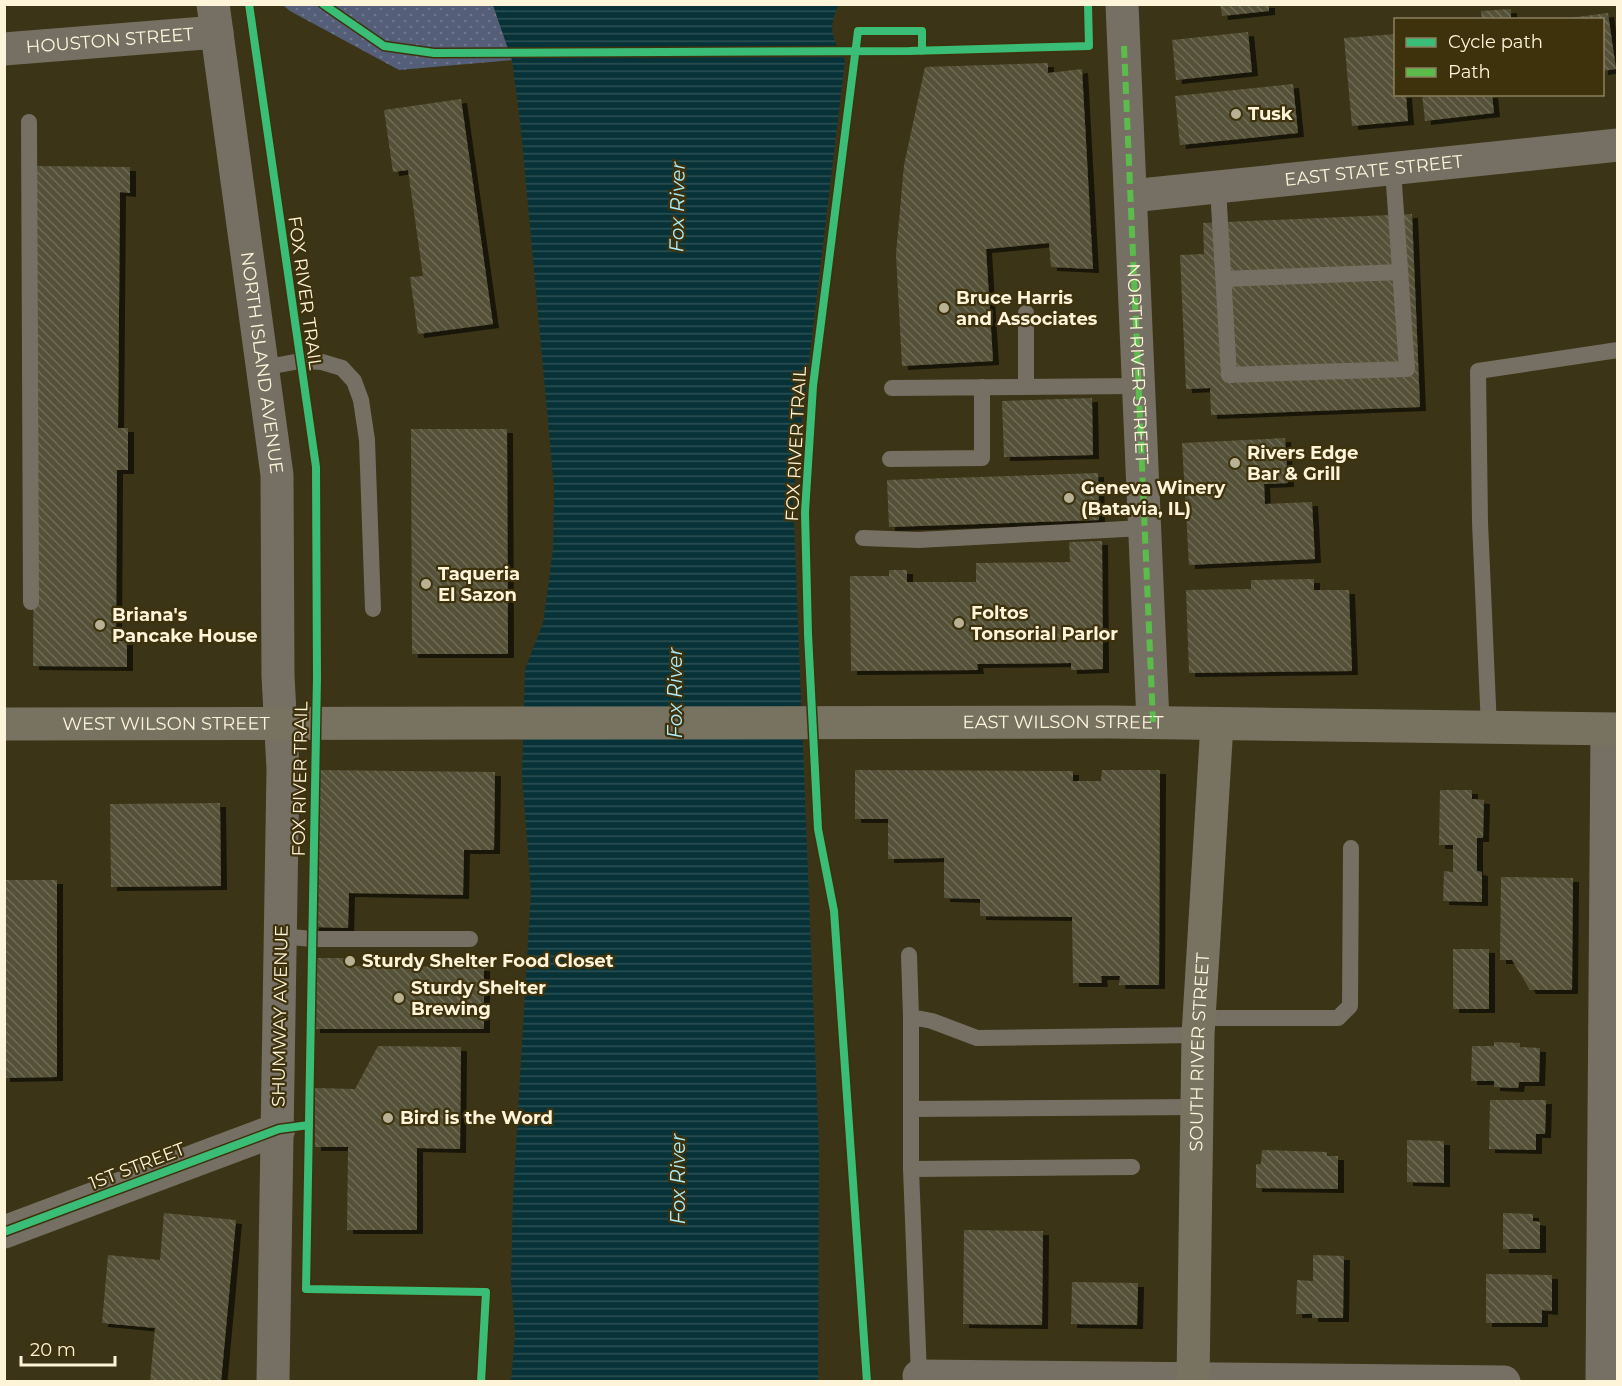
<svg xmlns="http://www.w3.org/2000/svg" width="1622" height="1386" viewBox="0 0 1622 1386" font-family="Montserrat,sans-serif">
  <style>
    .park { fill: url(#park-dots) }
    .water { fill: url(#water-rules) }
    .building { fill: url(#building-back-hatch); filter: url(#shadow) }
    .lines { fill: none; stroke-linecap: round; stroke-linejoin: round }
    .path { stroke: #726e5e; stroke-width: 4; stroke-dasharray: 4.5 4.5; stroke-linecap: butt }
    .service { stroke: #757063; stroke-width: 16 }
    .minor { stroke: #757063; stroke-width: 33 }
    .secondary { stroke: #787261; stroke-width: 33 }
    .quiet { stroke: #5cbc4b; stroke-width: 6; stroke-dasharray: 12 6; stroke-linecap: butt }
    .cycleway-casing { stroke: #3e320d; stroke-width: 11 }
    .cycleway { stroke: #3abd76; stroke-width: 8 }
    .poi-dot { fill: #b9b195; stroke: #3e320d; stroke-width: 2 }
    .labels { text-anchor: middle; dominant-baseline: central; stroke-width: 4.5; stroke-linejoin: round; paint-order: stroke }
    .street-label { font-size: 18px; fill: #fdf4da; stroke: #3e320d }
    .poi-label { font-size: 18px; font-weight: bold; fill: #fdf4da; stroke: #3e320d; text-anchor: start }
    .water-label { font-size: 20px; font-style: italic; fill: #abedfa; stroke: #3e320d }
  </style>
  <defs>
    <pattern id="park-dots" width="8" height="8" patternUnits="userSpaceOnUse" patternTransform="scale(1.5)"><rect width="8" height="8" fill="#555e78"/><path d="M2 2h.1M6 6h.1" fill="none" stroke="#6e768b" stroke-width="1.8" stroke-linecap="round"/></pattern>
    <pattern id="water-rules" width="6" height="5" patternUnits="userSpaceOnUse" patternTransform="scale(1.5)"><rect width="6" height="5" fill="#073338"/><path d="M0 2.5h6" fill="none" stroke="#2c5154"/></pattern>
    <pattern id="building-back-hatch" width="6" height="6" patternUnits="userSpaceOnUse" patternTransform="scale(1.5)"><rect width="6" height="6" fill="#545138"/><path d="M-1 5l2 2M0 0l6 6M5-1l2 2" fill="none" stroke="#6e6b54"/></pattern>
    <filter id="shadow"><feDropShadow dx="6" dy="4" stdDeviation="0" flood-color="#0009"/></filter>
  </defs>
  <rect width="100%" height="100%" fill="#3c3416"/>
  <path class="park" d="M283,5H493L512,60L399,70L290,11Z"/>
  <path class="water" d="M493,5H839C827,27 832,40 845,60L793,497L819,1149L818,1381H511L515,1333L511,1280L513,1196L531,891L522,776L525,669L543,623L553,549L554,487L521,130L512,60Z"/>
  <path class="building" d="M1220,4H1269V11L1222,16Z
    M1511,9V20H1482L1481,11Z
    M1608,13L1616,69L1602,71V20L1569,18Z
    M1248,32L1252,72L1176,80L1172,40Z
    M1396,34V94H1406L1408,121L1352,126L1344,38Z
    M1048,63V73L1082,69L1093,269L1051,267L1049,243L986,249L993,361L902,366L896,254L904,165L925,67Z
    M1293,84L1298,133L1180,145L1175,96Z
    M1422,94H1492L1494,113L1425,121Z
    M461,99L493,324L418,334L410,277L423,276L408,170L393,172L384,110Z
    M36,166L130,167V193L120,192L118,428H128V470H117L116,641H127V667L33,666Z
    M1412,214L1420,407L1211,415L1210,388L1186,389L1180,255L1204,254L1203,223Z
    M1092,398L1093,455L1004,457L1002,401Z
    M411,429H507L508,654H412Z
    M1285,438L1288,483L1264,484L1265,504L1312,502L1315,559L1189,565L1182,443Z
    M1098,473L1099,520L889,527L887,480Z
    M1102,541L1103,669L1071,670V663L977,664L978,670L851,671L850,576H889V570H907V582H976V563L1070,562L1069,542Z
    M1314,579V590H1349L1352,671L1189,673L1186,590L1251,589V580Z
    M315,770L495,772L494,850H464L463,895L349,893L348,928L313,927Z
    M855,770L1073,771V781H1101L1102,770H1160L1159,985H1119L1120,976H1101L1102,983H1073L1072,917L980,916V899L944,898V858L888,859V819H855Z
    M1440,790H1472V799L1484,800L1483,838H1477V871L1482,872V902L1443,901L1444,871L1453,872V845H1439Z
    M220,803L221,886L111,887L110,804Z
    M1501,877L1573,878L1572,990H1530L1512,960H1500Z
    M4,880H57V1077L4,1078Z
    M1453,949H1489V1009H1453Z
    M314,958H345V966L484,967V1029H314Z
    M1494,1042L1520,1043V1047L1540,1048L1539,1082H1519L1518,1088L1494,1087V1081H1471L1472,1046H1494Z
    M378,1046L461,1047L460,1149L417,1148V1230H347L348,1147H315V1088L355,1089Z
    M1490,1100H1546L1545,1134H1536V1150L1489,1149Z
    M1407,1140L1444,1141V1183L1407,1182Z
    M1262,1150L1327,1152V1156H1338V1189L1256,1188V1164H1261Z
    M164,1213L236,1220L221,1382H150L155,1328L102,1323L108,1255L160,1260Z
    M1503,1213L1533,1214V1221L1540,1222V1249H1503Z
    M964,1230L1043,1231L1042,1325L963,1324Z
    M1313,1255L1344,1256L1343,1318H1312V1314H1296L1297,1280L1313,1281Z
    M1486,1274L1552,1275V1311L1542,1310V1323H1486Z
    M1072,1282L1138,1283L1137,1325L1071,1324Z"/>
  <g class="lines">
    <path class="path" d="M858,31H922"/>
    <path class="service" d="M29,122L31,602
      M1218,188L1229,375L1407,369L1393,170
      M1224,279L1400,272
      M1026,313V387
      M262,368L300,361L322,362L342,368L354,381L361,400L367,440L373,609
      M892,388L1139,386
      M890,459L982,458V387
      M863,538L918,540L1144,528
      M1489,728L1480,522L1478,371L1618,350
      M281,936L312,939H470
      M909,955L911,1017L932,1021L977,1038L1198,1035
      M911,1017V1169L919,1376
      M1199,1018H1338L1350,1006L1351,848
      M911,1109L1198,1107
      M911,1169L1132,1167"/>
    <g class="minor">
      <path id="s1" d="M213,4L277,475L278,676L283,769L273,1382"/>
      <path id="s2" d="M1122,4L1153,722"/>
      <path id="s3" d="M4,49L217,32"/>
      <path id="s4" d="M1131,196L1618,145"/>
      <path d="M4,1232L279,1129"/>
      <path d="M919,1376L1504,1382"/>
      <path d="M1602,1382L1607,730"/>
    </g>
    <g class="secondary">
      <path id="s5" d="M4,724L1110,722L1618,729"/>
      <path id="s6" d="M1193,1382L1198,1035L1217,724"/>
    </g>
    <path class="quiet" d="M1124,46L1153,722"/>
    <defs>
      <path id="cycleway" d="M249,4L316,467L317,677L306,1289L486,1292L481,1382
        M323,4L384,46L434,53L909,51L1089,46L1088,4
        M4,1232L279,1129L309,1125
        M867,1382L834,911L818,829L808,634L805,512L813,386L858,31H922V51"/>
    </defs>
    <use href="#cycleway" class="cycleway-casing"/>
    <use href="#cycleway" class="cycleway"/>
  </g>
  <g class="poi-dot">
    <circle cx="1236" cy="114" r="6"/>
    <circle cx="944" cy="308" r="6"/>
    <circle cx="1235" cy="463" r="6"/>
    <circle cx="1069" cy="498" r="6"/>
    <circle cx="426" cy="584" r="6"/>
    <circle cx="959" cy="623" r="6"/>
    <circle cx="100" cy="625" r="6"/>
    <circle cx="350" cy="961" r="6"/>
    <circle cx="399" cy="998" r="6"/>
    <circle cx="388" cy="1118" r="6"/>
  </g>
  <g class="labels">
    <g class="street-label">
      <text stroke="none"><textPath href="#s3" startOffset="106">HOUSTON STREET</textPath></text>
      <text stroke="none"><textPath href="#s4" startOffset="244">EAST STATE STREET</textPath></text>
      <text transform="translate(305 293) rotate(82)">FOX RIVER TRAIL</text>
      <text stroke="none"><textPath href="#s1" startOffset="362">NORTH ISLAND AVENUE</textPath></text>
      <text stroke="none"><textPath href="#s2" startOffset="360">NORTH RIVER STREET</textPath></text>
      <text transform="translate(796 444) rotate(-87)">FOX RIVER TRAIL</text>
      <text stroke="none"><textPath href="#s5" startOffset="1059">EAST WILSON STREET</textPath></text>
      <text stroke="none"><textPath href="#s5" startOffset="162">WEST WILSON STREET</textPath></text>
      <text transform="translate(300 779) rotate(-89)">FOX RIVER TRAIL</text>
      <text transform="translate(280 1016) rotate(-89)">SHUMWAY AVENUE</text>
      <text stroke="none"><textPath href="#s6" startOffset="330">SOUTH RIVER STREET</textPath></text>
      <text transform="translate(137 1166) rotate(-21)">1ST STREET</text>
    </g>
    <g class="poi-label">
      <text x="1248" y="114">Tusk</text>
      <text x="956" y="298">Bruce Harris<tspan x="956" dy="21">and Associates</tspan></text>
      <text x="1247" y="453">Rivers Edge<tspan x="1247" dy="21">Bar &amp; Grill</tspan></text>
      <text x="1081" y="488">Geneva Winery<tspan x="1081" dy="21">(Batavia, IL)</tspan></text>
      <text x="438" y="574">Taqueria<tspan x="438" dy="21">El Sazon</tspan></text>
      <text x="971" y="613">Foltos<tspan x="971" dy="21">Tonsorial Parlor</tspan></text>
      <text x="112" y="615">Briana's<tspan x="112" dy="21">Pancake House</tspan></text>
      <text x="362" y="961">Sturdy Shelter Food Closet</text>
      <text x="411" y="988">Sturdy Shelter<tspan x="411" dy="21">Brewing</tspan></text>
      <text x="400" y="1118">Bird is the Word</text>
    </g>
    <g class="water-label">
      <text transform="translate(677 207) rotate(-89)">Fox River</text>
      <text transform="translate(675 693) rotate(-90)">Fox River</text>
      <text transform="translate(678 1179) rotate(-90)">Fox River</text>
    </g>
  </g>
  <rect width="1622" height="1386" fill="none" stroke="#fdf4da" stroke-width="12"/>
  <rect x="1394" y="18" width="210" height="78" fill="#3e320d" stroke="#8a805f" stroke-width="1.5"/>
  <rect x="1406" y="38" width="30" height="9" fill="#3abd76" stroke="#8a805f" stroke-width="1.5"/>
  <text x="1448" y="48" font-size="18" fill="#fdf4da">Cycle path</text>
  <rect x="1406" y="68" width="30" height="9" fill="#5cbc4b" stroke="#8a805f" stroke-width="1.5"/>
  <text x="1448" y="78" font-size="18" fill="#fdf4da">Path</text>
  <path d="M21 1356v9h94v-9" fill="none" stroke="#fdf4da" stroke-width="3"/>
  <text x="30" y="1356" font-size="18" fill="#fdf4da" stroke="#3e320d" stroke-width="4.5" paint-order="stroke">20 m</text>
</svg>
